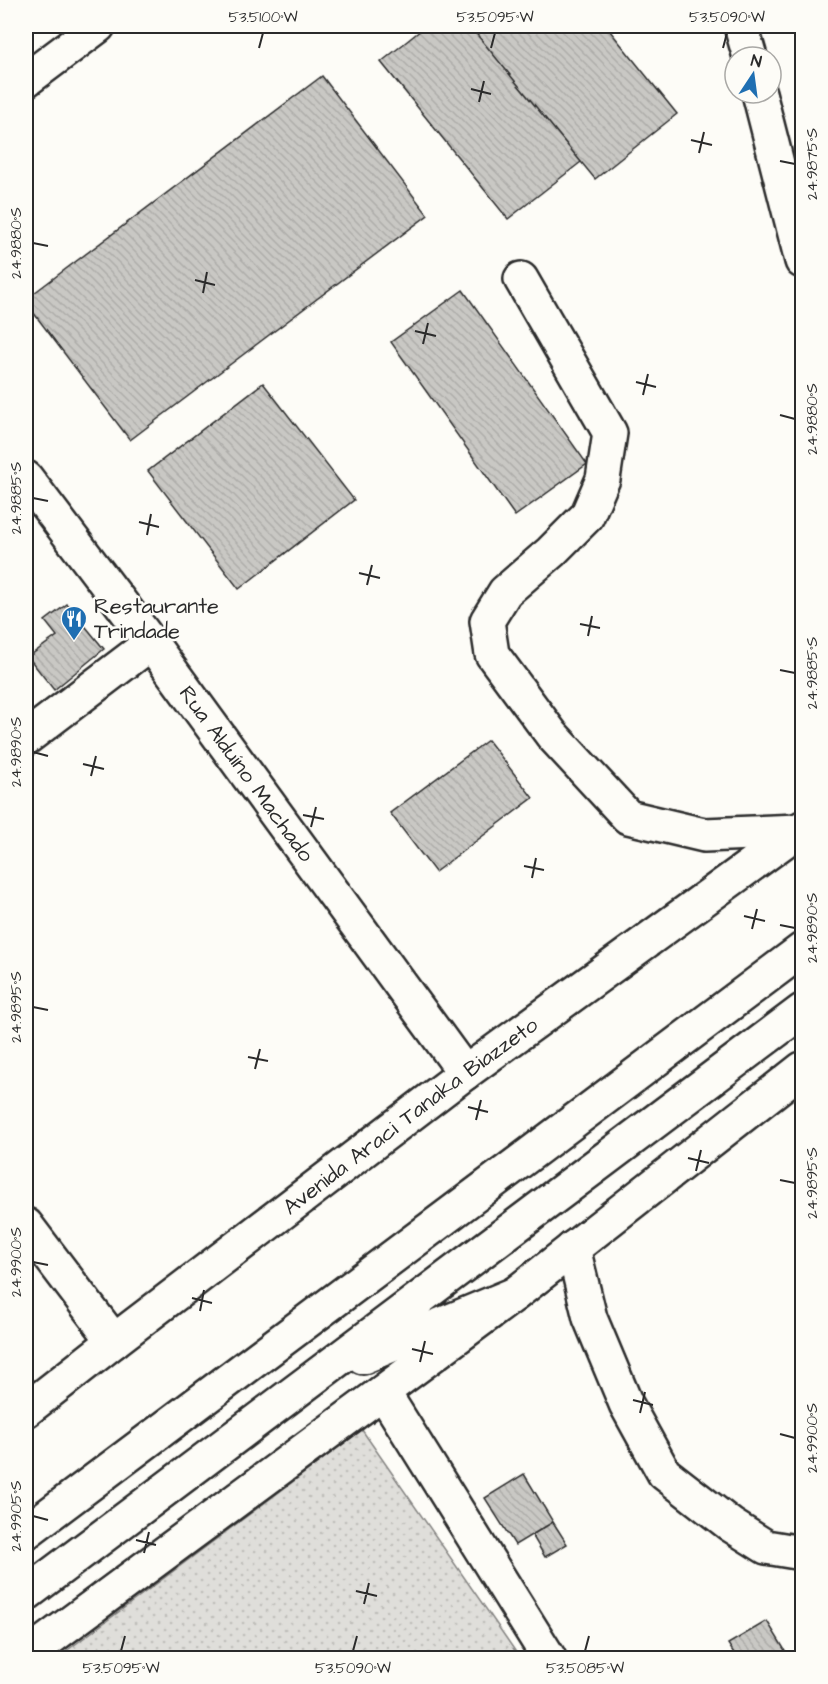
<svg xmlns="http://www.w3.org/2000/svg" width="828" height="1684" viewBox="0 0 828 1684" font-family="'Architects Daughter',sans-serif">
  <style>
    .grass { fill: url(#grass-dots); stroke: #858482; stroke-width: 1.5 }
    .building { fill: url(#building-back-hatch); stroke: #2b2b2b; stroke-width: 1.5 }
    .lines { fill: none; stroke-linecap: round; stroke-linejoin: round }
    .minor-casing { stroke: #2b2b2b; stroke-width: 38 }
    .highway-casing { stroke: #2b2b2b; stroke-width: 38 }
    .minor { stroke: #fdfcf7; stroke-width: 33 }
    .highway { stroke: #fdfcf7; stroke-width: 33 }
    .ticks { fill: none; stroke: #2b2b2b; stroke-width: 2 }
    .labels { text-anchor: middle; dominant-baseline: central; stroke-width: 5; stroke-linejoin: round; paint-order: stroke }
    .poi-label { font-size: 22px; fill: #2b2b2b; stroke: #fdfcf7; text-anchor: start }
    .street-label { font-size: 22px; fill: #2b2b2b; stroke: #fdfcf7 }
    .neatline { fill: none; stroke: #2b2b2b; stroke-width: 2 }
    .ticks-label { font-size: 15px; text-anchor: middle; fill: #2b2b2b }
  </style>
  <defs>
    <pattern id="grass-dots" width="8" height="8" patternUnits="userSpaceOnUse" patternTransform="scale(1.5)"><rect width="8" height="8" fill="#dfdeda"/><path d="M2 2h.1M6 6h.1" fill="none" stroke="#c0bfbb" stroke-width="1.8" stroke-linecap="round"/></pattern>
    <pattern id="building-back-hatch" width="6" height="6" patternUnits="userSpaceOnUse" patternTransform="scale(1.5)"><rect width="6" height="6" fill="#c9c8c4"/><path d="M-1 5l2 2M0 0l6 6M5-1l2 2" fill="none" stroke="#adaca9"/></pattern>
  </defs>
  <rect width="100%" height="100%" fill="#fdfcf7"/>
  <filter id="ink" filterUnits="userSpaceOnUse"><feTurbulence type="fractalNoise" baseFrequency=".0167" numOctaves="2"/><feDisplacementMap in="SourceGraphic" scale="12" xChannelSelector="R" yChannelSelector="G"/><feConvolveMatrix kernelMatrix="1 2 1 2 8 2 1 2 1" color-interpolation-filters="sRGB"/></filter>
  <g filter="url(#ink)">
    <path class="grass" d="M362,1430L520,1658H57Z"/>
    <path class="building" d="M426,26H470L581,162L508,219L381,62Z
      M470,26H606L677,114L595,179Z
      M322,76L428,215L130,440L26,303V299Z
      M463,290L587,464L515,516L391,342Z
      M263,383L354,500L239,589L148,471Z
      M67,604L104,649L54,690L28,657L57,636L45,621Z
      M488,740L533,798L435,872L390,813Z
      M524,1474L553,1522L515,1545L485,1498Z
      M553,1522L567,1544L545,1557L532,1535Z
      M767,1621L786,1652L776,1658H737L728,1644Z"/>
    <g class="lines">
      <defs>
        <g id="minor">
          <path d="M741,26L750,57"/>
          <path d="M26,80L98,26"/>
          <path d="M759,93L802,261"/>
          <path d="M521,279L610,433L603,479L587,516L551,552L505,592L487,621L492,654L552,735L628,817L704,835L799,831"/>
          <path id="s1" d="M26,478L151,643L465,1073"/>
          <path d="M26,738L151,643"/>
          <path d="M26,1225L114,1341"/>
          <path d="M573,1248L590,1318L626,1404L664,1473L731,1525L766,1547L802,1553"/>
          <path d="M383,1392L549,1658"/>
          <path id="s2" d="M26,1410L114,1341L465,1073L802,828"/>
          <path d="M26,1656L515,1294L802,1069"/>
        </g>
        <path id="highway" d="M363,1357L515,1294
          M26,1532L802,950
          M26,1594L802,1011"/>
      </defs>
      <use href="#minor" class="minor-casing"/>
      <use href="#highway" class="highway-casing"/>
      <use href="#minor" class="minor"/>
      <use href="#highway" class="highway"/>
    </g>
  </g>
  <path class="ticks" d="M259,48L263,33M491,48L495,33M723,48L727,33M471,89L491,94M479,102L484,81M691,140L712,145M699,153L704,132M780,161L795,164M33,243L48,246M195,280L215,285M203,293L207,272M415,331L436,336M423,344L428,323M636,382L656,387M643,395L648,374M780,415L795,419M33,498L48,501M139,522L159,527M147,535L151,514M359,573L380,578M367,585L372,565M580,624L600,628M588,636L592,616M780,670L795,673M33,752L48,756M83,764L104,769M91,776L96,756M303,815L324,819M311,827L316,807M524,866L544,870M532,878L536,858M744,916L765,921M780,925L795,928M752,929L757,909M33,1007L48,1010M248,1057L268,1061M255,1069L260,1049M468,1107L488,1112M476,1120L481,1100M688,1158L709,1163M696,1171L701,1150M780,1180L795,1183M33,1262L48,1265M192,1298L212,1303M200,1311L204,1290M412,1349L433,1354M420,1362L425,1341M633,1400L653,1405M640,1413L645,1392M780,1434L795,1438M33,1516L48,1520M136,1540L156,1545M144,1553L149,1532M356,1591L377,1596M364,1604L369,1583M121,1651L125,1636M353,1651L357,1636M585,1651L589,1636"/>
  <defs>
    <symbol id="restaurant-pin" viewBox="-11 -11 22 30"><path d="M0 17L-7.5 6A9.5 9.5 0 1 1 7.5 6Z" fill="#1f6fb2" stroke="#fdfcf7"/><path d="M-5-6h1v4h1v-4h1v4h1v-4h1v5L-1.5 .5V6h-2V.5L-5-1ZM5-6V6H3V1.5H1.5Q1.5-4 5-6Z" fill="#fff"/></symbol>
  </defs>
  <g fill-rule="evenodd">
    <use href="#restaurant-pin" x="59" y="604" width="30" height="40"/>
  </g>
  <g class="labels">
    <g class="poi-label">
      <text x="94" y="606">Restaurante<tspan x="94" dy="25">Trindade</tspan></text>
    </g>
    <g class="street-label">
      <text stroke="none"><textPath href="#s1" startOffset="369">Rua Alduíno Machado</textPath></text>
      <text stroke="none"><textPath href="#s2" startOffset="484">Avenida Araci Tanaka Biazzeto</textPath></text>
    </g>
  </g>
  <rect width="828" height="1684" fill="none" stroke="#fdfcf7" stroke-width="66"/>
  <g transform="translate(753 75) rotate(13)"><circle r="28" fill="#fdfcf7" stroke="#a9a8a5" stroke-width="1.5"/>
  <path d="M0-4.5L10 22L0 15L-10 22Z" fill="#1f6fb2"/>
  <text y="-9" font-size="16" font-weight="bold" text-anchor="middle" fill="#2b2b2b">N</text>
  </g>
  <rect x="33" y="33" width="762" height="1618" class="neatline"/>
  <g class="ticks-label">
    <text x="263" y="22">53.5100°W</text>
    <text x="495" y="22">53.5095°W</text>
    <text x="727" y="22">53.5090°W</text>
    <text transform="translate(812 164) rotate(-90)" y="5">24.9875°S</text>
    <text transform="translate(16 243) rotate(-90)" y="5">24.9880°S</text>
    <text transform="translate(812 419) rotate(-90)" y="5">24.9880°S</text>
    <text transform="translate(16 498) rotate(-90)" y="5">24.9885°S</text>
    <text transform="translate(812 673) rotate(-90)" y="5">24.9885°S</text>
    <text transform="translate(16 752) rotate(-90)" y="5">24.9890°S</text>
    <text transform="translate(812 928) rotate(-90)" y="5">24.9890°S</text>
    <text transform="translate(16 1007) rotate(-90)" y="5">24.9895°S</text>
    <text transform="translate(812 1183) rotate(-90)" y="5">24.9895°S</text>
    <text transform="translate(16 1262) rotate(-90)" y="5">24.9900°S</text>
    <text transform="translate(812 1438) rotate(-90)" y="5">24.9900°S</text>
    <text transform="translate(16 1516) rotate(-90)" y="5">24.9905°S</text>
    <text x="121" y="1673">53.5095°W</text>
    <text x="353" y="1673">53.5090°W</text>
    <text x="585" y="1673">53.5085°W</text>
  </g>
</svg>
